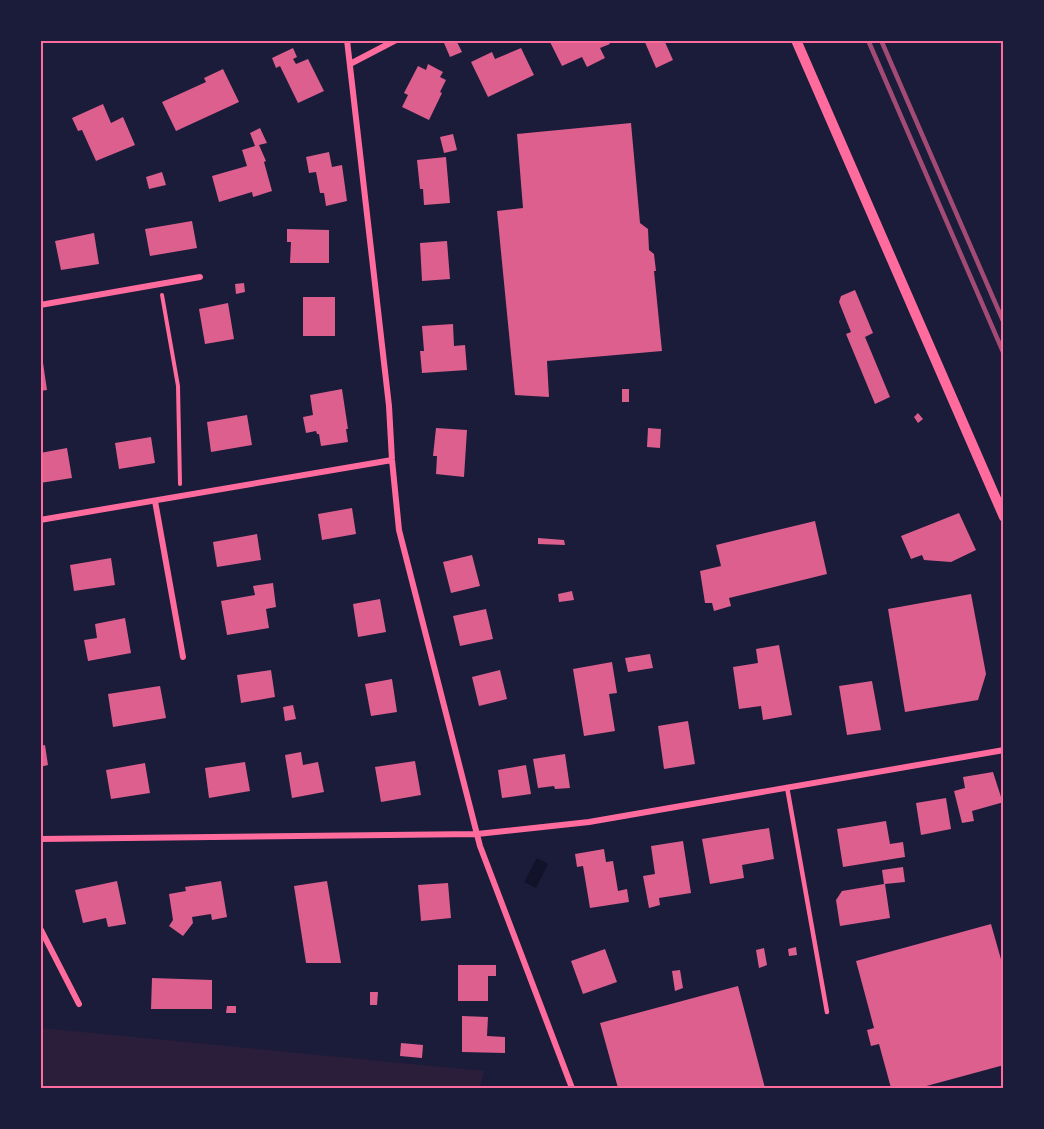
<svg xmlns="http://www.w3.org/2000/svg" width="1044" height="1129" viewBox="0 0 1044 1129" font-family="Inter,sans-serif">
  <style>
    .green { fill: #2a1e3b }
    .water { fill: #12122b }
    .building { fill: #dd5f8e }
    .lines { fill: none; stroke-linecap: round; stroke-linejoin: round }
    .path { stroke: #ff6b9d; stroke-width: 4 }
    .service { stroke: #ff6b9d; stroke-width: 4.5 }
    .minor { stroke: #ff6b9d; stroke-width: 6 }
    .tertiary { stroke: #ff6b9d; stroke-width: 10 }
    .rail { stroke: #a44b75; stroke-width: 4.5 }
    .neatline { fill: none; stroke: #ff6b9d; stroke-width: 2 }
  </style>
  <rect width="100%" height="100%" fill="#1b1b3a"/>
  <path class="green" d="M41,1028L484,1071L480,1088H41Z"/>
  <path class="water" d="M537,858L548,864L536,888L524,882Z"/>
  <path class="building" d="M449,40H456L462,52L450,57L444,43Z
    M553,40H608L610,44L600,48L605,58L587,67L582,57L562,66L550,42Z
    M644,40H664L673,60L656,68Z
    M293,48L297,57L293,59L296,64L308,59L324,91L298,103L280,66L276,68L272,58Z
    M521,48L534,75L488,97L471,62L492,52L495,59Z
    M428,64L443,72L440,77L446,80L440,92L442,93L429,120L402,107L408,95L404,93L418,66L426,70Z
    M223,69L239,102L176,131L162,102L206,82L204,78Z
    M103,104L111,123L123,117L135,145L96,161L82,130L78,131L72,118Z
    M631,123L640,223L648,229L649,250L654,254L656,271H654L662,351L547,361L549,397L515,395L497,211L523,208L517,134Z
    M260,128L267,143L259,145L266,161L264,162L272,191L253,197L252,192L219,202L212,176L247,166L242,150L255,146L250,133Z
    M453,134L457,150L444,153L440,137Z
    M329,152L332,167L342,165L347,201L326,206L324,193H320L316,172L309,173L306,157Z
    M446,157L450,203L424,205L423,189H420L417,160Z
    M162,172L166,185L149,189L146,177Z
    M192,221L197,248L150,256L145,229Z
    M287,229L329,230V263H290L291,242H287Z
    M94,233L99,264L61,270L55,241Z
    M447,241L450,279L422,281L420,243Z
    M244,283L245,292L236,294L235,284Z
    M855,290L873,333L865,337L890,397L875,404L846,334L851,332L839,302L841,296Z
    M303,297H335V336H303Z
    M228,303L234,339L205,344L199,309Z
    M453,324L454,346L465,345L467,370L422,373L420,351H424L422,326Z
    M40,356H42L47,390L40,391Z
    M342,389L348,429H346L348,442L321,446L319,434H317L316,431L306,433L303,417L313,415L310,395Z
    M622,389H629V402H622Z
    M918,413L923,419L918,423L914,417Z
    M247,415L252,445L211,452L207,422Z
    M436,428L467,430L464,477L436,474L437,456H433Z
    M648,428L661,429L660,448L647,447Z
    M151,437L155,463L119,469L115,443Z
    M67,448L72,478L40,483V453Z
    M352,508L356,534L322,540L318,514Z
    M959,513L976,550L951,562L924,560L922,555L911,559L901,536Z
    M815,521L827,574L729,598L731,606L714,611L712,603H705L700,571L721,566L716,545Z
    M257,534L261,560L217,567L213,542Z
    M538,538L564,540L565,545L538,544Z
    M472,555L480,586L451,593L443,562Z
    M111,558L115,585L74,591L70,565Z
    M273,583L276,607L266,609L269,628L227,635L221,601L255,595L253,586Z
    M572,591L574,600L559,602L558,594Z
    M971,594L986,674L978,700L905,712L888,609Z
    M380,599L386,632L358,637L353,604Z
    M486,609L493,639L460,646L453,616Z
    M125,618L131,653L88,661L84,640L97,638L95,624Z
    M779,645L792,715L763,720L761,706L739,709L733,667L758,663L756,649Z
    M650,654L653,668L628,672L625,658Z
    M612,662L617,693L609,694L615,731L584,736L573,669Z
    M271,670L275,697L241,703L237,675Z
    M500,670L507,699L479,706L472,677Z
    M392,679L397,712L371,716L365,684Z
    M872,681L881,730L847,735L839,686Z
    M160,686L166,718L113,727L108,694Z
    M293,705L296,719L285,721L283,707Z
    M688,721L695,764L664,769L658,726Z
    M45,745L48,765L40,767V746Z
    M301,752L303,765L318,762L324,792L292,798L285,755Z
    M565,754L570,788L555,789L554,786L538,788L533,759Z
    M415,761L421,795L381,802L375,767Z
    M245,762L250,791L209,798L205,768Z
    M145,763L150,793L111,799L106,770Z
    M526,765L531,794L502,798L498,770Z
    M993,772L1001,797H1004V802L972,811L974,821L962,823L954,791L965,788L963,777Z
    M946,798L951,829L921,835L916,803Z
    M886,821L890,844L903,842L905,857L843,867L837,829Z
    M769,828L774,859L742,865L744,878L710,884L702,839Z
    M683,841L691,893L659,898L660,905L649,908L643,876L655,874L651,846Z
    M604,849L606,862L613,861L618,891L627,889L629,902L590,908L583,866L577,867L575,854Z
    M903,867L905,882L885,884L890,918L840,926L836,900L842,891L884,884L882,870Z
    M117,881L126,924L108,927L106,918L83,923L75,890Z
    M221,881L227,917L212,920L211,914L192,917L193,923L183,936L169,926L173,920L169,894L186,891L185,887Z
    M327,881L341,963H306L294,886Z
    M448,883L451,918L421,921L418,885Z
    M991,924L1004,970V1065L919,1088H891L879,1044L871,1046L867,1030L874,1028L856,961Z
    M796,947L797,955L789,956L788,949Z
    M764,948L767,965L759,968L756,950Z
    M605,949L617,982L583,994L571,961Z
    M458,965H496V976H488V1001H458Z
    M680,970L683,988L675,991L672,971Z
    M152,978L212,980V1009H151Z
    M738,986L765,1088H618L600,1023Z
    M370,992H378L377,1005H370Z
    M227,1006H236V1013H226Z
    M462,1016L488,1017L487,1036L505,1037V1053L462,1052Z
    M401,1043L423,1045L422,1058L400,1056Z"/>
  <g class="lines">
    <path class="path" d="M162,295L178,386L180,484"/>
    <path class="service" d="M787,787L827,1012"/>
    <path class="minor" d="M347,40L389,406L392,460L399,530L480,846L572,1088
      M350,64L396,40
      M40,305L200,277
      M155,501L183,657
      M40,520L392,460
      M40,839L477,834L589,822L1004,750
      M40,928L79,1004"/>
    <path class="tertiary" d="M796,40L1004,517"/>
    <path class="rail" d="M868,40L1004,354
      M881,40L1004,323"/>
  </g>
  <rect width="1044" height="1129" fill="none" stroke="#1b1b3a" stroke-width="84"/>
  <rect x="42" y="42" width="960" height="1045" class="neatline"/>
</svg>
